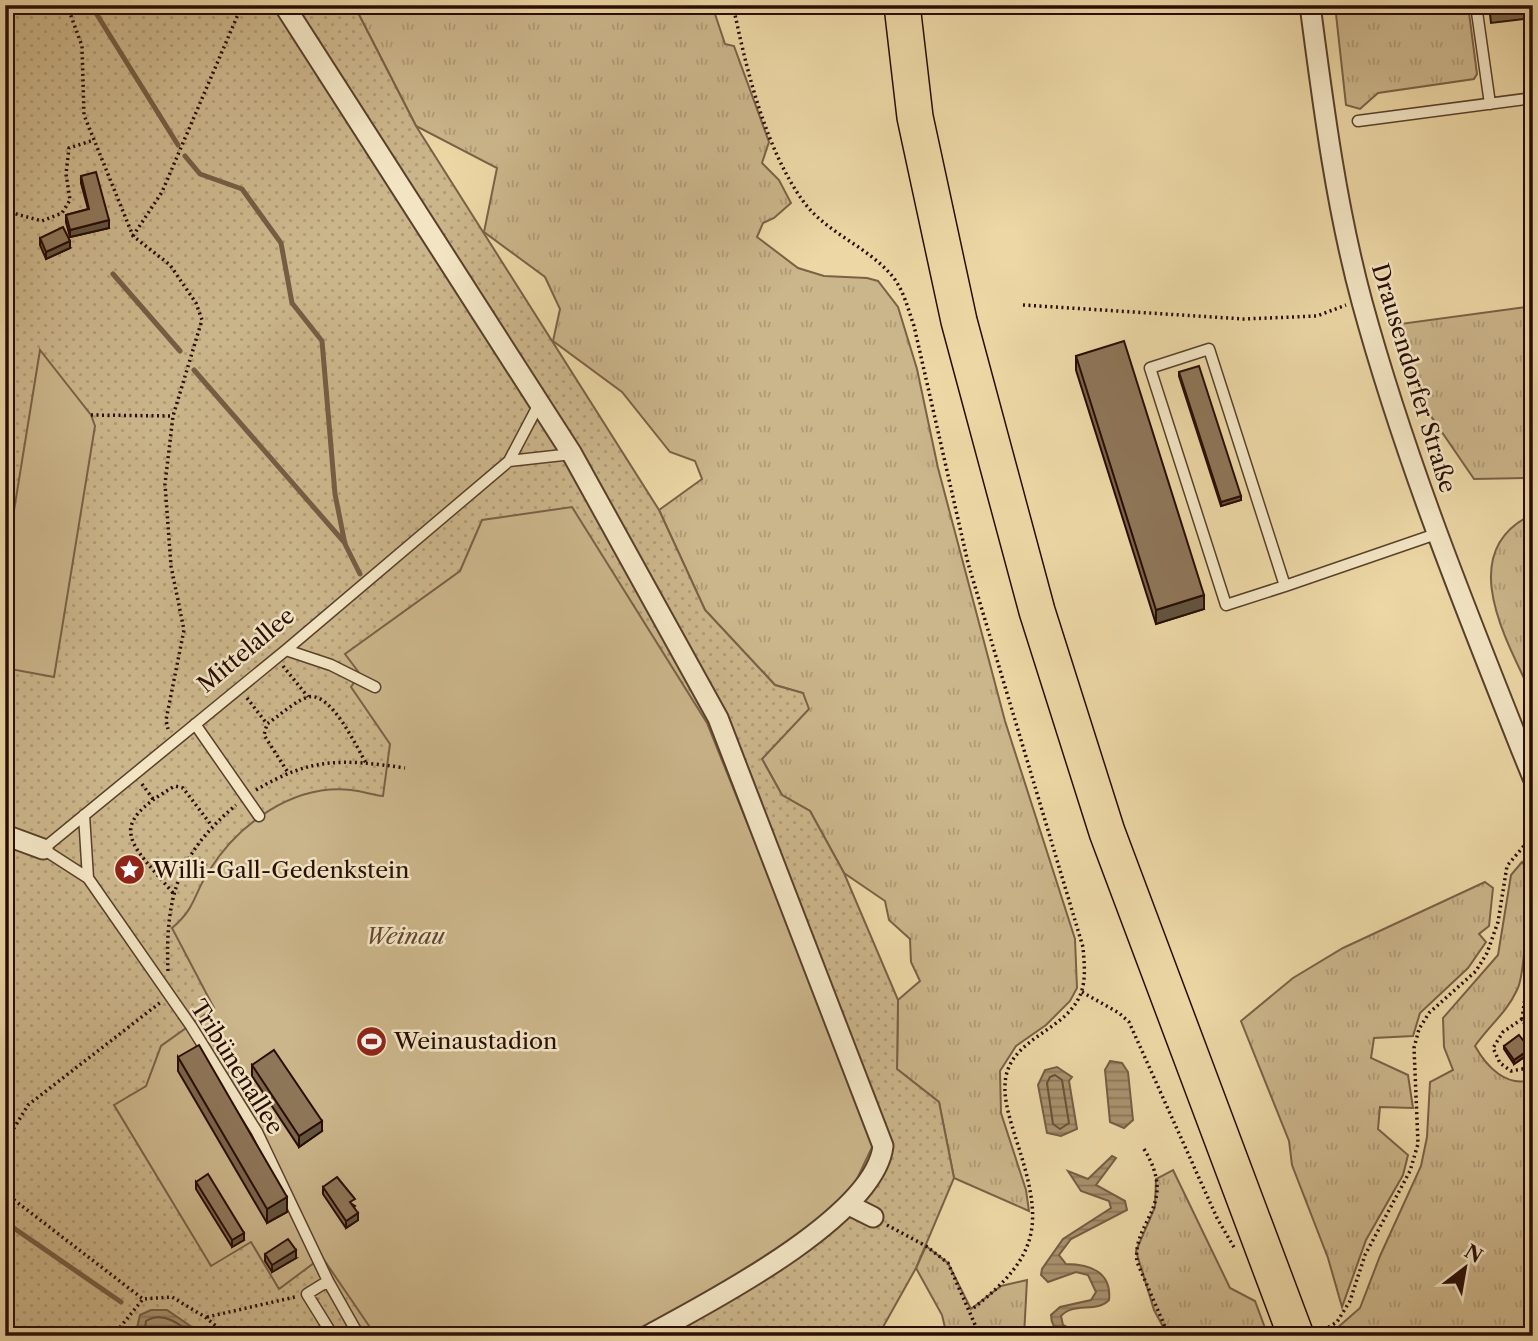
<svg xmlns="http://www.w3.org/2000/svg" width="1538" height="1341" viewBox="0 0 1538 1341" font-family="'Libre Caslon Text',serif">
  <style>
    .grass { fill: url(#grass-tufts); stroke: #7a6147; stroke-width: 2 }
    .park { fill: url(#park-dots); stroke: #7a6147; stroke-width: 2 }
    .pitch { fill: #cbb58a; stroke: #7a6147; stroke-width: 2 }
    .water { fill: url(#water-rules); stroke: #755d44; stroke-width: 2 }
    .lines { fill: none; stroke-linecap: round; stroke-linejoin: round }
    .shore { stroke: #685039; stroke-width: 2 }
    .stream { stroke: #755d44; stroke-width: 5 }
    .lane-casing { stroke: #59402c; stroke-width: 13 }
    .street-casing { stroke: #59402c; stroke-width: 23 }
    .highway-casing { stroke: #280d04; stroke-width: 38 }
    .path { stroke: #280d04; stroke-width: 3.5; stroke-dasharray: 2 3.5; stroke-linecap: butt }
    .lane { stroke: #f3e5c4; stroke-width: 10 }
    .street { stroke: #f3e5c4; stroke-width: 19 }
    .highway { stroke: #ecd7a5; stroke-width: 35 }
    .wall { fill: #7a654c; stroke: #280d04; stroke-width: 2 }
    .shaded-wall { fill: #63533e; stroke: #280d04; stroke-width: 2 }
    .building { fill: #8e7658; stroke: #280d04; stroke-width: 2 }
    .labels { text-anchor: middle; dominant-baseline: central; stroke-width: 5; stroke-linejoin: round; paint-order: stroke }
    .street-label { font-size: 23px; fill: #280d04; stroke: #f3e5c4 }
    .poi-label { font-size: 23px; fill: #280d04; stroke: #f3e5c4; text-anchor: start }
    .park-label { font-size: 23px; font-style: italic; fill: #614833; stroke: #f3e5c4 }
  </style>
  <defs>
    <pattern id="grass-tufts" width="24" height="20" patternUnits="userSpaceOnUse" patternTransform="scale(1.75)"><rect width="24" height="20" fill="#cbb58a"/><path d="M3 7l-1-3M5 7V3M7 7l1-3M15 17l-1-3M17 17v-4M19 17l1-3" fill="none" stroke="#ae9a75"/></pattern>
    <pattern id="park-dots" width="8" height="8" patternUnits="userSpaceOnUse" patternTransform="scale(1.75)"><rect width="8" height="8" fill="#cbb58a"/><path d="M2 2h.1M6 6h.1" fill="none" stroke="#ae9a75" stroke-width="1.8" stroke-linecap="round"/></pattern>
    <pattern id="water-rules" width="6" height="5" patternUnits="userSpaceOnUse" patternTransform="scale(1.75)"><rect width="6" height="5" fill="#a9926e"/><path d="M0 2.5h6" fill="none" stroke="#8a7658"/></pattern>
  </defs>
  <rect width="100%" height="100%" fill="#ecd7a5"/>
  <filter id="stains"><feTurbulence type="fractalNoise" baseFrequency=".00286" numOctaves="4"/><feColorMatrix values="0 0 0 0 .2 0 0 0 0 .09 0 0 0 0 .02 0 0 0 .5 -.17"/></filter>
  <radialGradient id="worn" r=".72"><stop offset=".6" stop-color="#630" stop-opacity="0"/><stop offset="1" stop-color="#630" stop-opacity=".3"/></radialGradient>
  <path class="grass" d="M354,5H712L725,44L734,46L769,142L762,163L779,180L791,203L774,218L763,223L757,237L798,268L824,276L867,278L878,281L898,307L917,369L938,468L1005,721L1075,939L1077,988L1070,1001L1046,1025L1016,1046L1000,1071L1001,1113L1026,1190L1029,1211L954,1178L939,1102L897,1069L898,1000L920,981L911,962L910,939L889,920L885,901L844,873L810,811L782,795L762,759L803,693L775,685L705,610L659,510L702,479L695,461L670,452L622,392L553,341L560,309L545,277L484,232L497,168L416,126Z
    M1335,5H1468L1477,74L1474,79L1378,93L1360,109L1346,105Z
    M1533,306V478L1474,479L1420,400L1400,324Z
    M1533,514V697C1507,641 1453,551 1533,514Z
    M1522,862L1529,872C1527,897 1526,973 1517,990C1507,1012 1489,1026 1475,1046C1486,1066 1507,1089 1533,1079V1336H1328L1360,1308L1380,1256L1421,1166L1427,1137L1430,1082L1453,1070L1444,1047L1443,1018L1498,955L1511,875Z
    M1485,882L1493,888L1489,926L1479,934L1486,942L1468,968L1420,1013L1413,1036L1374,1038L1371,1058L1408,1075L1413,1108L1380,1107L1378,1129L1408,1155L1403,1175L1366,1240L1342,1307L1328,1258L1292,1165L1289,1141L1241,1021L1293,978L1343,948Z
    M1173,1170L1230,1288L1255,1301L1268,1336H1168L1154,1310L1136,1251L1155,1207L1156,1179Z
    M926,1246L948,1263L971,1309L1001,1286L1027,1280L1024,1336H947L942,1315L916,1268Z"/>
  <path class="park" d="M5,5H354L416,126L659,510L705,610L775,685L803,693L809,709L762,759L782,795L810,811L844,873L898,1000L897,1069L939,1102L954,1178L916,1268L878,1336H5Z"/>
  <path class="pitch" d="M40,350L91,415L95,426L54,677L5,668V566Z
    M572,507L707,723L875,1141L847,1200L715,1292L636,1336H376L322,1257L279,1289L251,1242L211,1266L114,1105L146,1086L161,1046L214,1008L172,928C196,908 193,895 209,871C238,824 293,784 351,790C362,791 373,795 383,796L390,744L351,687L360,674L345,654L460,571L482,520Z"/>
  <path class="water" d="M1110,1061L1122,1063L1128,1072L1133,1120L1124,1128L1110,1122L1105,1070Z
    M1057,1067L1072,1077L1069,1081L1077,1129L1061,1136L1047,1133L1038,1085L1045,1070Z
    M1112,1156L1116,1158L1096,1185L1125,1201L1127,1210L1071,1239L1059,1255L1066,1264C1090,1264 1112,1272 1109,1300C1097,1313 1073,1302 1061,1316L1063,1325L1084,1336C1069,1336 1051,1334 1051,1315L1060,1307L1091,1300L1096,1292L1088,1275L1076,1272L1048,1282L1041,1275L1042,1269L1063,1239L1111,1208L1109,1201L1081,1191L1068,1171L1088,1179Z
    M151,1310H167L205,1336H139L136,1332L140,1315Z"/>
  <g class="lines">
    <path class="shore" d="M1055,1075L1062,1080L1069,1123L1060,1129L1053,1124L1047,1083L1050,1077Z
      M144,1336L146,1321C163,1310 181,1325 194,1336"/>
    <path class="stream" d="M91,5L178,145
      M185,156L200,174L242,189L281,243L292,303L322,341L335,494L345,544L360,574
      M113,274L180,351
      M194,370L344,542
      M5,1222L121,1302"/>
    <defs>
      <path id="lane" d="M1476,5L1490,104
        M1358,121L1533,98
        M1209,349L1285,586L1226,605L1150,368Z
        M509,461L572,454
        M1285,586L1436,534
        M286,650L331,665L375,687
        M195,724L259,816
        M84,815L88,878
        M328,1281L307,1294L333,1336
        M359,1336L328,1281L257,1132L191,1026L88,878L43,849L286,650L509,461L540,402"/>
      <path id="street" d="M284,5L572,454L718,718L883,1146C875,1217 708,1303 647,1336
        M1310,5C1323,104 1336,206 1362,302C1404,456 1463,603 1522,751
        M1533,762L1522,751L1533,778
        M5,835L43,849
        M849,1205L873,1217"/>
      <path id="highway" d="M902,5L915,117L959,321L1037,611L1107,832L1296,1336"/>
    </defs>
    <use href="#lane" class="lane-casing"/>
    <use href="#street" class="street-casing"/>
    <use href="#highway" class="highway-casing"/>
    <path class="path" d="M67,5L82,46L84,115L133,236L170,265L196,303L202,320L173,416L165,484L171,566L184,630L166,720L168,729
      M733,5C746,68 765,148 803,201C826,233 869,247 893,277C904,291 908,309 914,326L968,563L1083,947C1084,961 1086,976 1082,990C1070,1030 1015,1035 1006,1076C1002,1097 1010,1119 1016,1139C1043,1222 1043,1254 971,1310
      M5,211L42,221L62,213L70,200L66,174L69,148L94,140
      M133,236L162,192L242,5
      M1023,305L1244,319L1317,316L1346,305
      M91,415L173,416
      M5,503L16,501
      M283,666L308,697
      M247,698L267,724
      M287,771L264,735L267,724C279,716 295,701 308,697C331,691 356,746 366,763
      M142,784L153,799
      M256,790C311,757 343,759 405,768
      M173,893C131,843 103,827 175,786L183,788L212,826
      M1533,941L1522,1019L1533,1039
      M168,971C165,897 178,854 236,805
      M1082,992L1119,1013L1129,1022L1217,1218L1235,1249
      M1522,1019L1503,1032L1493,1048L1500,1063L1511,1071L1528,1068L1533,1064
      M5,1143L28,1105L161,1002
      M1144,1149C1179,1206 1132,1220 1137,1262L1169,1336
      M5,1193L143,1299L172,1297L205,1317L228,1336
      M887,1225L926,1246L948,1263L980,1336
      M207,1317L295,1297
      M1319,1333L1337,1322L1350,1301L1365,1255L1410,1171L1418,1144L1414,1048L1419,1029L1429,1013L1476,971L1487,953L1498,922L1507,866L1533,835
      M113,1336L143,1299"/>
    <use href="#lane" class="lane"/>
    <use href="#street" class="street"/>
    <use href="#highway" class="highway"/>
  </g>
  <path class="wall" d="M1489,5H1533V18L1491,23Z
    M81,176L109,228L70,237L66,222V215L88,209L81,183Z
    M40,238L70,248L46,259L40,245Z
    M1076,356L1204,609L1156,624L1076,370Z
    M1179,372L1241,500L1221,506L1179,376Z
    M1504,1046L1530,1053L1514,1064L1504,1049Z
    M178,1057L287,1212L267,1223L178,1071Z
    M252,1065L322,1131L299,1147L252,1076Z
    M196,1182L244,1240L232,1247L196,1189Z
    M323,1187L355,1206L354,1207L358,1220L346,1228L323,1194Z
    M265,1254L296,1258L272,1272L265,1261Z"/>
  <path class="shaded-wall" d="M109,220V228L70,237V230Z
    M70,241V248L46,259V252Z
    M1241,496V500L1221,506V502Z
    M1204,595V609L1156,624V610Z
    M1530,1049V1053L1514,1064V1060Z
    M322,1121V1131L299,1147V1136Z
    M287,1197V1212L267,1223V1209Z
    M358,1213V1220L346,1228V1221Z
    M244,1233V1240L232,1247V1240Z
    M296,1250V1258L272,1272V1265Z"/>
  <path class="building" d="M1490,5H1533V7L1491,12Z
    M96,172L109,220L70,230L66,215L89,209L81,176Z
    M63,227L70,241L46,252L40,238Z
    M1124,341L1204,595L1156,610L1076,356Z
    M1199,366L1241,496L1221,502L1179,372Z
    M1519,1035L1530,1049L1514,1060L1504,1046Z
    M199,1045L287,1197L267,1209L178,1057Z
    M274,1050L322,1121L299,1136L252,1065Z
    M208,1174L244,1233L232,1240L196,1182Z
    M337,1177L355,1199L350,1202L358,1213L346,1221L323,1187Z
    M288,1239L296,1250L272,1265L265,1254Z"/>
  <defs>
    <symbol id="sight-disc" viewBox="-11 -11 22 22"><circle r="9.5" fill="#8f2418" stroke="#f3e5c4"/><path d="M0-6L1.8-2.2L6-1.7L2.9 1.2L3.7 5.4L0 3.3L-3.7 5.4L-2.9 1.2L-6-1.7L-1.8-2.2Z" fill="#fff"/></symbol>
    <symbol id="stadium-disc" viewBox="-11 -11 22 22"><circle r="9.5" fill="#8f2418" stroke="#f3e5c4"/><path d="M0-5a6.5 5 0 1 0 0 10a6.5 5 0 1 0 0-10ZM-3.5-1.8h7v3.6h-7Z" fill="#fff"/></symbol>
  </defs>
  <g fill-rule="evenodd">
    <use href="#sight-disc" x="112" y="852" width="35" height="35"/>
    <use href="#stadium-disc" x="354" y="1024" width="35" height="35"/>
  </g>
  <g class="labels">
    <g class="street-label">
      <text transform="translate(1414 378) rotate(73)">Drausendorfer Straße</text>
      <text transform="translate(246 650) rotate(-40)">Mittelallee</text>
      <text transform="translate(237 1067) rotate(58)">Tribünenallee</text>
    </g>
    <g class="poi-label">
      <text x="153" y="870">Willi-Gall-Gedenkstein</text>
      <text x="394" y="1041">Weinaustadion</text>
    </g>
    <g class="park-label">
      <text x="405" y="936">Weinau</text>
    </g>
  </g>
  <rect width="1538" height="1341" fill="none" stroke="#ecd7a5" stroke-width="28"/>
  <rect x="7" y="7" width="1524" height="1327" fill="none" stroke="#280d04" stroke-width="3.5"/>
  <rect x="14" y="14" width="1510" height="1313" fill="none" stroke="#280d04" stroke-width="2"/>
  <g transform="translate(1465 1268) rotate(31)" stroke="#f3e5c4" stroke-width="5" paint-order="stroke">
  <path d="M0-5L12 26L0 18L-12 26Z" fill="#280d04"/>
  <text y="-10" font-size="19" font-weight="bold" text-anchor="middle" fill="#280d04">N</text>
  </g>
  <rect width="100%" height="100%" filter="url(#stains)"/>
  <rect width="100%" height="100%" fill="url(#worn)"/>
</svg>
